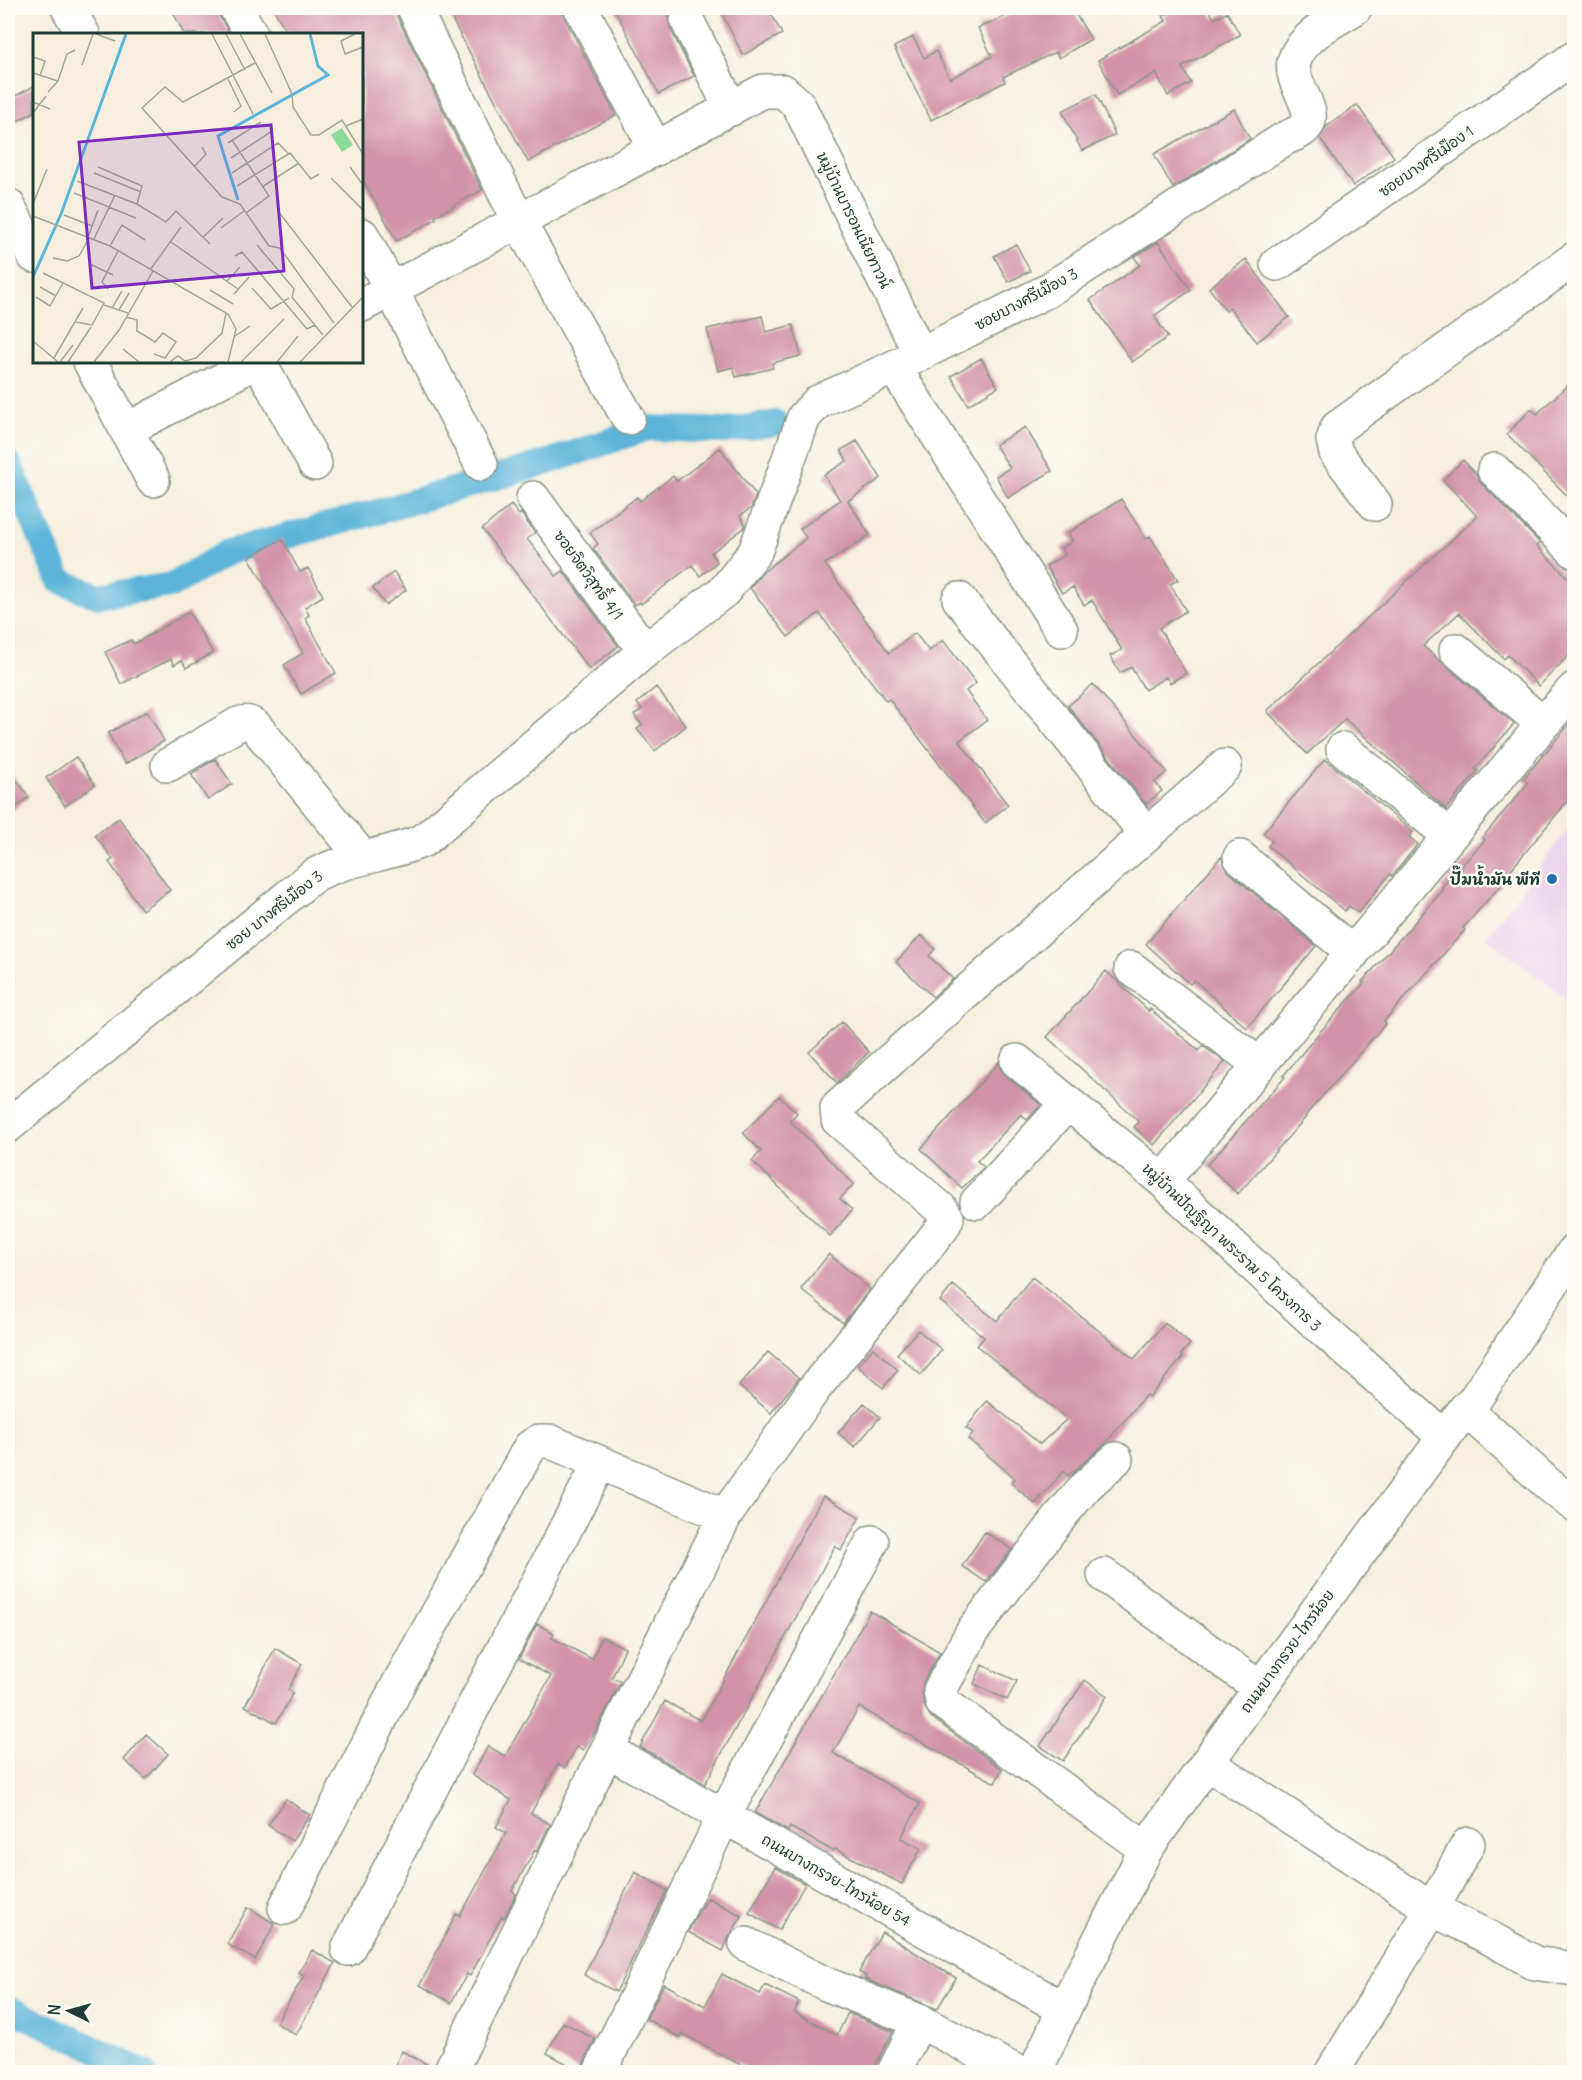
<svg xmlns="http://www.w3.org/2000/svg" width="1582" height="2080" viewBox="0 0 1582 2080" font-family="Delius,'Playpen Sans Thai',sans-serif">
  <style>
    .built { fill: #ecd1ea }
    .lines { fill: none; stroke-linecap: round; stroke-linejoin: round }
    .canal { stroke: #5bb5d9; stroke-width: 26 }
    .building { fill: #d292a9 }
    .minor-casing { stroke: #8a9688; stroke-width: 36 }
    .major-casing { stroke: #8a9688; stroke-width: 36 }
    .minor { stroke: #fff; stroke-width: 33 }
    .major { stroke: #fff; stroke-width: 33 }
    .poi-dot { fill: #1f6fb2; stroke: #fdfcf7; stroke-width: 2 }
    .labels { text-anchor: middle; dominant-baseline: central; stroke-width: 5; stroke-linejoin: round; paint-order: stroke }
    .street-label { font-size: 15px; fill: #1f3d34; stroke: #fdfcf7 }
    .poi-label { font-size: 15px; font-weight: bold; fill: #1f3d34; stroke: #fdfcf7; text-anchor: end }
    .inset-river { fill: none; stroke: #5bb5d9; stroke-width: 3 }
    .inset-road { fill: none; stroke: #a0a899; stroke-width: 1.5 }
    .view { fill: #7b2cbf; fill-opacity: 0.15; stroke: #7b2cbf; stroke-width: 3 }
    .inset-edge { fill: none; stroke: #1f3d34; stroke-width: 3 }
  </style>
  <rect width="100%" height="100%" fill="#fdfcf7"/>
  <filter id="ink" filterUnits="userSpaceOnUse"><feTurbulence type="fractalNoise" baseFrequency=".0167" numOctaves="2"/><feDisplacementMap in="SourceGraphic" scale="12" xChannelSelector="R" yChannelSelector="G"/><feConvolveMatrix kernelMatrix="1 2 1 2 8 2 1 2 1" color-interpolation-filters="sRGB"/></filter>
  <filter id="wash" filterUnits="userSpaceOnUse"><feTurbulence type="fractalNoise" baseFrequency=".008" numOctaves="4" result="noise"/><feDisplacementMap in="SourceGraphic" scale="24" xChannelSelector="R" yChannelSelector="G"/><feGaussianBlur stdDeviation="1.35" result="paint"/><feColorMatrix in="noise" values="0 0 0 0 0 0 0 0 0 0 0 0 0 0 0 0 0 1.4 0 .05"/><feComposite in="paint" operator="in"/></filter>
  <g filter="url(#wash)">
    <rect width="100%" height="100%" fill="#f6efdd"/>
    <path class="built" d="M1574,821V1005L1486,937Z"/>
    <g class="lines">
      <path class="canal" d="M8,462L60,581L98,596L172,585L228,552L377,512L545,463L648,428L725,431L776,423
        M8,2008L144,2072"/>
    </g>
    <g id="blocks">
      <path class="building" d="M171,8H217L220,17L230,34H184Z
        M273,8H395L397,16L482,190L435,216L436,219L397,241L362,178V34H288Z
        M446,8H562L564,17L616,115L528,162Z
        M614,8H664L669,17L670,28L694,76L659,94Z
        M719,8H768L782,34L743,55Z
        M1025,8H1072L1091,39L1059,58L1056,52L1003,77L1005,82L931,120L894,47L913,37L924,58L936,51L950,79L992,56L978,28Z
        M1178,8H1208L1214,19L1227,12L1240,35L1182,67L1191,83L1168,96L1156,73L1117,95L1098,60L1166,21L1163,16Z
        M34,86V112L14,123L8,111V100Z
        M1096,94L1115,135L1082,151L1062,111Z
        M1357,105L1394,157L1353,186L1320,138L1326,127Z
        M1234,109L1250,139L1173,188L1154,154Z
        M1158,242L1191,290L1154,316L1168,337L1132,362L1090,300L1140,265L1134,257Z
        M1016,244L1030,271L1008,282L994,256Z
        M1246,259L1289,317L1257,342L1230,308L1226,311L1209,288Z
        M762,316L766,332L793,325L801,356L772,363L773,368L736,377L733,367L718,371L707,329Z
        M981,358L998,387L968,405L951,376Z
        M1575,378V504L1507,434L1531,409L1537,414Z
        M1025,427L1052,471L1008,498L996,476L1010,468L995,445Z
        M857,441L881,478L848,501L870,535L825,564L889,653L915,633L929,651L943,640L976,683L966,691L987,720L959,741L1008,805L985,823L889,699L886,701L819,613L788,637L750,588L762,573L806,538L800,529L840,500L824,475L847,461L841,450Z
        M720,448L756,495L751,508L740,516L745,524L744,528L711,553L717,562L700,576L692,565L641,604L640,602L635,605L593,548L598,544L590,533L637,497L640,501L673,476L677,481Z
        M1463,460L1476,474L1481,483L1540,543L1537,546L1575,585V649L1539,686L1508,655L1504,659L1459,613L1423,646L1514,724L1475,769L1478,771L1446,809L1345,719L1307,754L1267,711L1477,516L1443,480Z
        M1121,499L1146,539L1150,536L1178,580L1170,584L1186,611L1159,628L1186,673L1170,683L1166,677L1145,690L1131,667L1120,673L1110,656L1122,650L1092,600L1084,605L1073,587L1062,593L1046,566L1065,555L1061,548L1073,541L1068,533Z
        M511,505L519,515L521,513L535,533L527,539L556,576L563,571L618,646L589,669L482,529Z
        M282,539L300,572L308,568L323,596L305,607L309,615L305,618L336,673L301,694L284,665L303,653L249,557Z
        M394,572L406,590L385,605L373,588Z
        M189,612L213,653L186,668L182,660L174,665L171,659L121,684L105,652L131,640L134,644Z
        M1093,684L1167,772L1155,782L1162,791L1146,804L1068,706Z
        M656,687L686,726L655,751L637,729L642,725L634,715L642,709L637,703Z
        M147,711L164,741L125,764L108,733Z
        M1575,717V792L1500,883L1502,884L1463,928L1465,930L1384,1021L1386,1023L1305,1116L1306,1117L1238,1194L1207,1165L1285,1077L1283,1076L1319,1033L1364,983L1362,982L1443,890L1441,888L1485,840L1482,838L1528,783L1523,779Z
        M76,757L95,785L65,806L46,778Z
        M215,759L232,784L208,800L191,774Z
        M1325,759L1413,832L1409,837L1418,844L1392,876L1390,874L1358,913L1349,906L1345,911L1319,889L1268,846L1272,841L1263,833Z
        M8,768L29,797L8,814Z
        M119,818L170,890L142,910L109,862L113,859L95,835Z
        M1221,857L1228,871L1316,946L1247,1028L1194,980L1190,984L1146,944Z
        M921,935L935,949L929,956L953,979L933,997L896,962Z
        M1106,971L1149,1011L1150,1009L1199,1051L1203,1046L1225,1062L1154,1145L1134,1127L1139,1122L1047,1037Z
        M842,1022L869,1052L837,1083L809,1052Z
        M999,1062L1000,1068L1005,1075L1041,1105L1027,1120L1021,1114L977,1161L984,1167L962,1188L921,1149Z
        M779,1096L797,1113L790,1121L854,1184L840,1199L852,1210L830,1236L752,1161L761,1151L743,1133Z
        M829,1254L870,1289L843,1323L801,1289Z
        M1032,1277L1134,1359L1165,1323L1190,1344L1181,1355L1183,1357L1149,1397L1146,1395L1104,1445L1068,1476L1064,1471L1035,1504L1011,1483L1015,1478L968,1439L973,1433L966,1428L987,1401L1040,1444L1067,1419L977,1346L984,1337L940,1301L953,1285L997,1321Z
        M918,1330L942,1350L921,1375L897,1354Z
        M873,1348L898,1370L883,1388L858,1366Z
        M768,1352L799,1378L771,1413L739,1386Z
        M864,1403L880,1417L855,1447L838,1433Z
        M823,1496L860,1517L841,1550L835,1546L705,1784L640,1747L665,1701L701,1721Z
        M985,1532L1012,1549L986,1582L962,1566Z
        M870,1611L940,1652L923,1682L922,1693L924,1706L931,1717L1002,1769L995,1783L859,1707L833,1753L920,1803L901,1838L921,1848L902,1884L835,1849L833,1851L790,1827L788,1831L755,1813Z
        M537,1624L554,1633L552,1638L592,1659L602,1637L625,1648L612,1678L621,1681L596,1730L583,1750L577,1746L565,1768L558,1764L531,1813L550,1824L537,1851L535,1850L512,1891L516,1894L504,1918L502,1916L470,1976L467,1974L451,2003L420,1985L456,1914L460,1916L506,1833L496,1827L511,1800L472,1775L488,1746L505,1756L551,1676L519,1659Z
        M275,1648L302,1664L288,1690L293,1693L276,1723L245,1706Z
        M982,1665L1017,1681L1007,1700L974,1684Z
        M1085,1680L1107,1696L1063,1761L1040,1746Z
        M146,1734L168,1754L146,1779L124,1760Z
        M286,1799L310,1815L292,1841L268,1825Z
        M775,1867L805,1884L779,1930L749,1913Z
        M635,1872L667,1890L616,1992L584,1975Z
        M708,1898L742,1916L730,1935L723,1951L688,1932L701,1907L702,1908Z
        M248,1907L275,1924L255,1960L227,1944Z
        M882,1932L956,1978L937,2009L865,1979L866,1976L859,1972Z
        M312,1950L335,1963L296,2035L276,2023L304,1976L299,1973Z
        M722,1974L760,1994L765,1985L799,2002L794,2012L837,2035L848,2013L893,2031L871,2073H756L683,2034L681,2038L646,2019L664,1984L705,2006Z
        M563,2022L595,2039L580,2071L547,2053Z
        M402,2051L432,2067L431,2073H391Z"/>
    </g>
  </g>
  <g filter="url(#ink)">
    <use href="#blocks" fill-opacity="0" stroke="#8a9688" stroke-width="1.5"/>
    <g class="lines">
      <defs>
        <path id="minor" d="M68,8L83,34
          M236,8L251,34
          M414,8L519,222L628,418
          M581,8L656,149
          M687,20L731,109
          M8,205L34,256
          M362,235L391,289L481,464
          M1277,264L1574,58
          M362,305L763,91H783L798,104L920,354
          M90,362L153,480
          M259,362L315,464
          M894,367L1061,630
          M126,430L256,362
          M1494,470L1574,551
          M533,498L645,651
          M1375,504L1336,453L1333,440L1337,428L1574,259
          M959,599L1146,834
          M1456,650L1543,724
          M1343,749L1450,836
          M168,765L238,724C246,721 250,722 256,727L363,858
          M1240,857L1353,953
          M1131,968L1260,1065
          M1017,1061L1163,1181L1311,1319L1444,1437
          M8,1126L313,876C348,857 388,856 424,840L645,651L724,591L755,552L804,417L818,402L894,367L1045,292L1284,139C1290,136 1296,134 1301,131C1325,115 1288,84 1294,62C1301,36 1334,21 1355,8
          M1163,1181L1543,724L1574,689
          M977,1202L1068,1103
          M1465,1409L1549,1485L1574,1505
          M1116,1459L1086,1486L1064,1512L974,1629L940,1690L942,1702L1146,1849
          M1104,1575L1260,1688
          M607,1750L1064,2009
          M1207,1763L1432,1909L1492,1939L1535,1963L1574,1969
          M285,1908L400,1681L530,1447L539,1441H549L725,1516
          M746,1944L826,1984L919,2021L1017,2072
          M348,1949L599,1464
          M450,2072L607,1750L725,1516L814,1389L943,1227L947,1218L941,1209L838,1120L837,1108L963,995L1225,766
          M600,2072L724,1816L872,1542
          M894,2072L919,2021
          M1332,2072L1432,1909L1468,1844"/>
        <path id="major" d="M1035,2072L1064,2009L1146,1849L1260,1688L1465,1409L1473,1402L1574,1251"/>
      </defs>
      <use href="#minor" class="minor-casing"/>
      <use href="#major" class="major-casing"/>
      <use href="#minor" class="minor"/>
      <use href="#major" class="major"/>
    </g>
  </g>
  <circle class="poi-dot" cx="1552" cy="879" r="6"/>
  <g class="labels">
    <g class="street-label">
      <text transform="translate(1426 161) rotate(-35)">ซอยบางศรีเมือง 1</text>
      <text transform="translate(854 220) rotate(64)">หมู่บ้านบารอนเนียทาวน์</text>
      <text transform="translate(1026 299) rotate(-28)">ซอยบางศรีเมือง 3</text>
      <text transform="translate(589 575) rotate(54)">ซอยจิตวิสุทธิ์ 4/1</text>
      <text transform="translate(274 910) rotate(-38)">ซอย บางศรีเมือง 3</text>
      <text transform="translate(1232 1247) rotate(43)">หมู่บ้านปัญฐิญา พระราม 5 โครงการ 3</text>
      <text transform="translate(1287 1651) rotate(-54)">ถนนบางกรวย-ไทรน้อย</text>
      <text transform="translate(836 1880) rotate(30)">ถนนบางกรวย-ไทรน้อย 54</text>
    </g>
    <g class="poi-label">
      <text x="1540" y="879">ปั๊มน้ำมัน พีที</text>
    </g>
  </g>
  <g transform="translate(33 33)">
    <rect width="330" height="330" fill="#f6efdd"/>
    <path d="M309,95L320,112L309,119L298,102Z" fill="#8bda99"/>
    <path class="inset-river" d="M205,167L185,103L295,42L285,33L277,1M0,244L28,181L93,1"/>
    <path class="inset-road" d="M63,1L82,8M179,1L220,81M193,1L212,37M207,1L239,60M232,1L259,61L260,74L278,102H286L309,87L330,121M322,1L308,8L312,21L330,14M0,24L12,28L7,43M222,30L150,69L132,54L109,75L189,164L207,171L236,213L247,215L301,290M49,32L60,1M0,40L25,48M195,46L208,73L201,79M15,59L25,48L34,21L42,17M0,69L17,76M0,80L13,63M313,93L330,86M199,107L236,163L213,180M195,110L228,89M198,125L239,98M162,133L173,121L169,114M65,134L109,153L104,171M317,134L330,152M61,140L108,159M199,140L245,110L256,121M298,145L330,177M44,148L104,171L133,189L143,178L177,211M204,153L257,120L278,146L286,141M229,154L266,130M41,160L103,185M0,171L14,136M245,178L319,274M31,182L59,193M0,183L77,213L195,281L203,296L195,329M188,195L211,178M55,204L65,177M170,204L190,185M61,206L82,162M138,209L205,256M224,212L261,256L259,264L290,302M77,213L89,192L112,207M202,223L209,219L274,296L282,292M20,225L34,228L46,223L56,205M57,231L80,242M117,237L148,194M10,240L71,270L59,292L43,289M194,248L207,234M7,254L23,263M219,255L238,276L256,265M75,256L69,249L85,218M177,257L200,271M201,261L216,244M3,264L17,273L30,250M71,272L95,280M79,275L89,258M86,277L96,260M93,284L104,287V298L122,309L130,300L143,309L132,325L121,321M202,303L217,293M0,308L25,329M90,316L106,329M21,325L50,275M27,329L40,312M35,329L58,294M61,329L86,297L120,238M137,329L145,323L152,328L163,325L189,300L193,280M208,329L251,286M244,329L265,303M267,329L330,264"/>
    <path class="view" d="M238,92L251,238L59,255L46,109Z"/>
    <rect width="330" height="330" class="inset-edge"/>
  </g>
  <rect width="1582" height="2080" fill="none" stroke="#fdfcf7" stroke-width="30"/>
  <g transform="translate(69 2011) rotate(275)" stroke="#fdfcf7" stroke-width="4.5" paint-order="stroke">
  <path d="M0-4.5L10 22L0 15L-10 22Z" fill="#1f3d34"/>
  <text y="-9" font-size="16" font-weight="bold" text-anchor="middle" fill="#1f3d34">N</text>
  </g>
</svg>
